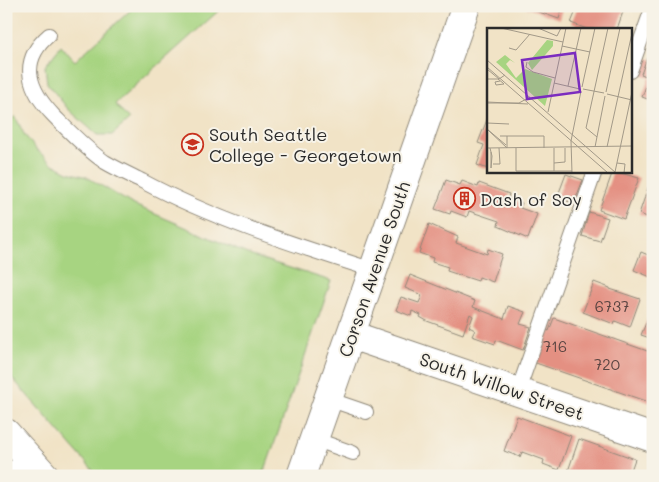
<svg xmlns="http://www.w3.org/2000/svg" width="659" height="482" viewBox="0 0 659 482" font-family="Mali,sans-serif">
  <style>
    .green { fill: #a7d481; stroke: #698056 }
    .building { fill: #e49082 }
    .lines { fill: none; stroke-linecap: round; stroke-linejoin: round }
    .lane-casing { stroke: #8e8778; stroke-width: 16 }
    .street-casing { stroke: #8e8778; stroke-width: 30 }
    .secondary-casing { stroke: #8e8778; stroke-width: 30 }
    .primary-casing { stroke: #8e8778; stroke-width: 30 }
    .lane { stroke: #fff; stroke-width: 14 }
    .street { stroke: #fff; stroke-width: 28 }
    .secondary { stroke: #fff; stroke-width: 28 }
    .primary { stroke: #fff; stroke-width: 28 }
    .labels { text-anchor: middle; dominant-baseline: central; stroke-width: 4; stroke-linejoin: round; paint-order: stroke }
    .number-label { font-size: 15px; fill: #594441 }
    .poi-label { font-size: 18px; fill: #2b2b2b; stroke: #f7f3e8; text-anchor: start }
    .street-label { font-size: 18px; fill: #2b2b2b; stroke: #f7f3e8 }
    .inset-road { fill: none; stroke: #a29988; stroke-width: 1 }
    .view { fill: #7b2cbf; fill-opacity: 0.15; stroke: #7b2cbf; stroke-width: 2.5 }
    .inset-edge { fill: none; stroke: #2b2b2b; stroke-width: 2.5 }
  </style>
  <rect width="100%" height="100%" fill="#f7f3e8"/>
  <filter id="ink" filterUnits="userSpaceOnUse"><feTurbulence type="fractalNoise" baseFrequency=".02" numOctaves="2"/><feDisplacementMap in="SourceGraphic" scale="10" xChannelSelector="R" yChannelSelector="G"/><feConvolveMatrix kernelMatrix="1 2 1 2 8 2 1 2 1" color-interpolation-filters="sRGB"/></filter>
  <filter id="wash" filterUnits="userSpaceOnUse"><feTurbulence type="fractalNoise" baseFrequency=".0096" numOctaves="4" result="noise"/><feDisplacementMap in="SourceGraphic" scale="20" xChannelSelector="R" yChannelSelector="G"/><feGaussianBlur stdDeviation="1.12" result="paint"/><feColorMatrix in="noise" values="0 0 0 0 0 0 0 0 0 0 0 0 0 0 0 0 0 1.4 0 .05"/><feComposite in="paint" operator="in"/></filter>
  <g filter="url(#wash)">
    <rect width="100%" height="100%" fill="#f1e3c6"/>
    <path class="green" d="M135,6H224L115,104L129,120L112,135H97L68,109L47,83L45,66L61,46L75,61Z
      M15,116L24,134L35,148L51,163L68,172L87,177L132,204L252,256L331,281L263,476H98L6,371V124Z"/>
    <g id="blocks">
      <path class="building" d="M522,6H563L559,19Z
        M578,6L580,7L625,6L617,29H587L571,23Z
        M647,58L653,60V79L641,74Z
        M649,78L653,80V101L642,97Z
        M488,117V169L477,165L484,145L478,143Z
        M613,171L639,178L624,219L599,210Z
        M566,174L583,180L574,203L557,198Z
        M446,180L460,185L462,181L478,187L479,183L509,194L508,198L522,203L520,208L537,214L528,239L498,226L499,221L469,211L467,217L451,211L450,214L435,209Z
        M650,182L653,183V219L639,214Z
        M589,212L608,218L600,241L582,236Z
        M429,224L458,237L456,243L487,254L488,249L502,254L493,282L479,277L478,281L447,271L448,267L432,262L433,258L419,253Z
        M641,252L653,257V278L634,270Z
        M410,275L475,301L473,307L504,319L508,306L525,312L520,324L531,327L523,350L496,340L495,344L472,336L475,330L469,327L473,316L470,314L463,334L427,321L420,317L421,315L412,311L411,316L396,310L401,297L419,303L421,298L422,295L405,288Z
        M594,282L610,288V289L640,299L630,327L615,321L614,324L583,312Z
        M653,306V339L641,335Z
        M554,318L653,353L651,403L530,361L541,328L549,331Z
        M517,416L571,436L559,470L543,464L544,460L522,452L520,457L504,451Z
        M579,439L635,459L629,476H573L567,474Z"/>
    </g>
  </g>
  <g filter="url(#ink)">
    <use href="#blocks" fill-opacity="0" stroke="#8e8778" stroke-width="1"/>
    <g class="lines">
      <defs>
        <path id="lane" d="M49,35C18,62 29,90 54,116C70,132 86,149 105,162C117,169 130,175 142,181C215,220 295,245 373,270
          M630,71L653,6
          M518,391L595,171
          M328,399L366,412
          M314,439L353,453"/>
        <path id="street" d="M351,335L653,438
          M13,476L34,464"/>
        <path id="secondary" d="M301,476L466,6"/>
        <path id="primary" d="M6,433L45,476"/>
      </defs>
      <use href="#lane" class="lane-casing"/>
      <use href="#street" class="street-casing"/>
      <use href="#secondary" class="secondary-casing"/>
      <use href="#primary" class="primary-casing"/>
      <use href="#lane" class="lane"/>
      <use href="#street" class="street"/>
      <use href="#secondary" class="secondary"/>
      <use href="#primary" class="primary"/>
    </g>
  </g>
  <defs>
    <symbol id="university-ring" viewBox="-11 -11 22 22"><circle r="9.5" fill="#f7f3e8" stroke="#c8321e" stroke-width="1.5"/><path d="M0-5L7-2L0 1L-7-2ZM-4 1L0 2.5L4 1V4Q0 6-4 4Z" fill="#c8321e"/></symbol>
    <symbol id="building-ring" viewBox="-11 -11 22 22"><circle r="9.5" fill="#f7f3e8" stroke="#c8321e" stroke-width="1.5"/><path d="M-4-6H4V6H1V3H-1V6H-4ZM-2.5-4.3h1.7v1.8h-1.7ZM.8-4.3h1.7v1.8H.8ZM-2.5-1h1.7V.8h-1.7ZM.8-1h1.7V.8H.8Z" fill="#c8321e"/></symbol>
  </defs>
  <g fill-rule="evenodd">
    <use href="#university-ring" x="180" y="132" width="25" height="25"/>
    <use href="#building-ring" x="452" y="186" width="25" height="25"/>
  </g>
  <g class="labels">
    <g class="number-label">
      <text x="612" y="306">6737</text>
      <text x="555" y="346">716</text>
      <text x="607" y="364">720</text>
    </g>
    <g class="poi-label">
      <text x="209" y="134">South Seattle<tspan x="209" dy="21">College - Georgetown</tspan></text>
      <text x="480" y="199">Dash of Soy</text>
    </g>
    <g class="street-label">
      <text transform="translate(374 269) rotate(-71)">Corson Avenue South</text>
      <text transform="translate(502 386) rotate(19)">South Willow Street</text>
    </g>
  </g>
  <g transform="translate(487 28)">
    <rect width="145" height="145" fill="#f1e3c6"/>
    <path d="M60,12L66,13V18L45,42L41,35ZM18,27L28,35L23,32L19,36L29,50L38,41L65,51L58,78L9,34Z" fill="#a7d481"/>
    <path class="inset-road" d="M14,0L76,14M51,0L70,8L74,0M75,18L103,24M22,20L29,22L43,6M0,32L129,145M40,34L39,39L46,44L68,50M0,39L121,145M0,41L12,51M0,51H12L18,47M11,51L16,55L17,56L9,57L8,54L13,53M67,55L93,61M81,58L94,0M95,59L108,0M96,61L117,65M119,64L133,0M120,66L145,72M0,74L41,76M0,75H32L43,69M61,84L79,0M0,95L22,96M0,101L20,120M0,101L19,117M13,108H20V120M20,108H57V120M110,109L99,100L121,0M108,119L118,68M120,119L145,5M0,120L145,118M3,120L5,128L4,140V124M29,120V143H85M67,120V143M67,135L78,134V120M130,135L138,136L137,145M6,136H13L12,120M128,144L145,64M85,145L84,113L94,63"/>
    <path class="view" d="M88,25L93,64L40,71L35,32Z"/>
    <rect width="145" height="145" class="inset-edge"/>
  </g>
  <rect width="659" height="482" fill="none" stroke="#f7f3e8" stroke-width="25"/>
</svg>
